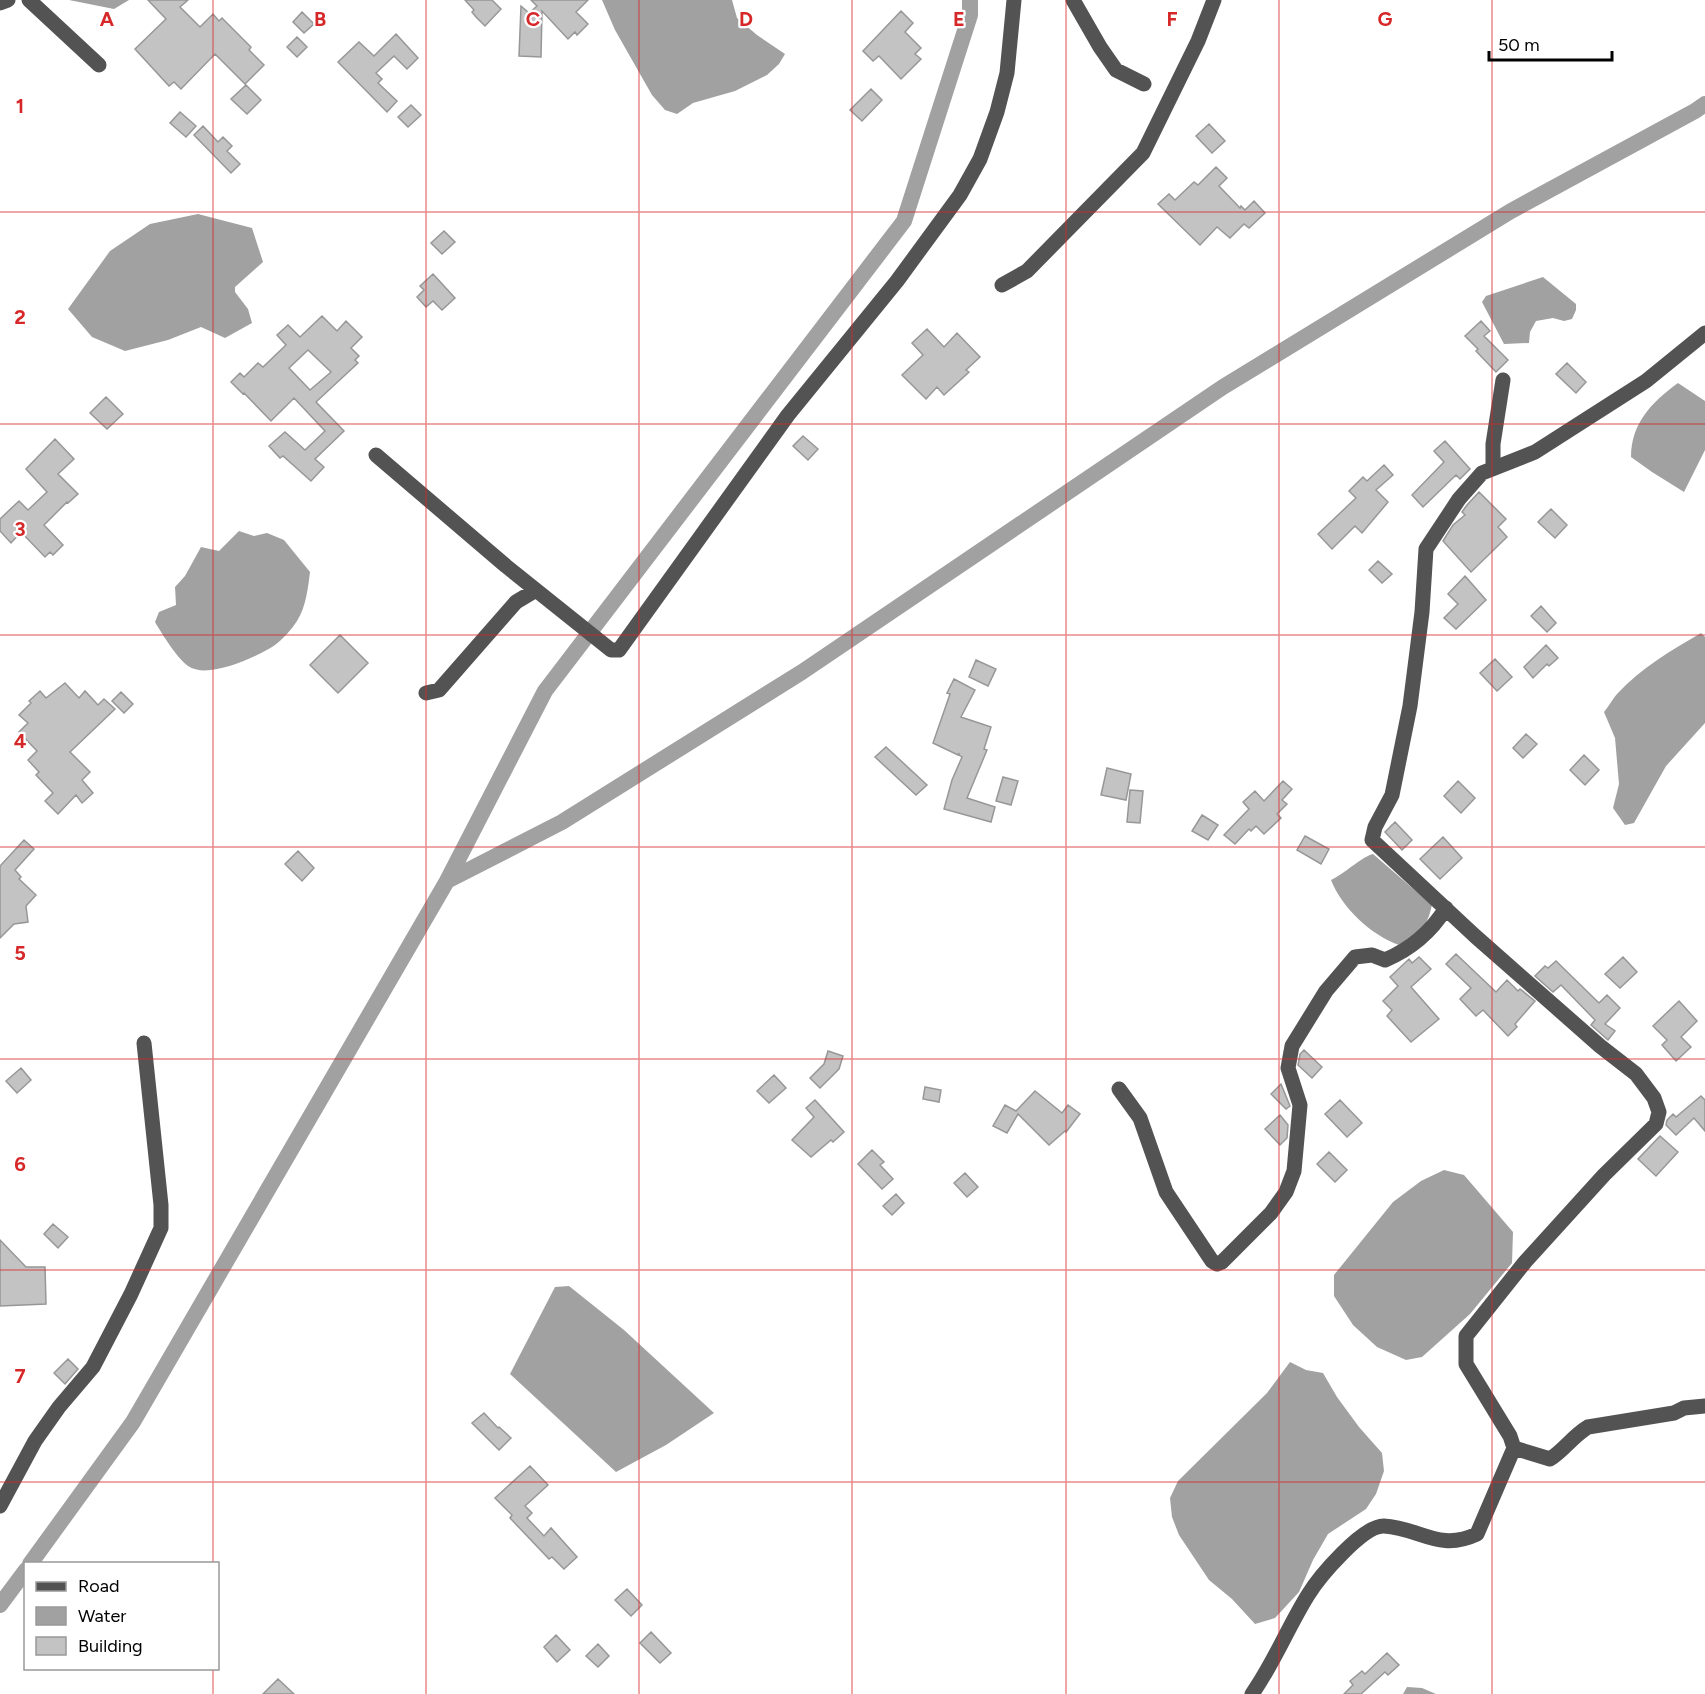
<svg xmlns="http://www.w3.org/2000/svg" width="1705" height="1694" viewBox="0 0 1705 1694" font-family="Figtree,sans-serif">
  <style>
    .water { fill: #a1a1a1 }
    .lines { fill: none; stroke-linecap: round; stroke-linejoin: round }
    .canal { stroke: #a1a1a1; stroke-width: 16 }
    .building { fill: #c3c3c3; stroke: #979797; stroke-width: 1.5; fill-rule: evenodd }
    .minor { stroke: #535353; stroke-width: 15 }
    .grid { fill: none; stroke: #d62828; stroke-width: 1.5; stroke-opacity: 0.55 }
    .grid-label { font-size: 20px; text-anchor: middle; font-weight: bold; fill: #d62828; stroke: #fff; stroke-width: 4.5; stroke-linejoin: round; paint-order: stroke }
  </style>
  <rect width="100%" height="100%" fill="#fff"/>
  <path class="water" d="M69,0H129L114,9Z
    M602,0H732L737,18L757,35L785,54L779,64L767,75L735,91L693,103L677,114L665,110L652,95L615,30Z
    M198,214L252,228L263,262L235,287V292L248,309L252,323L225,338L201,327L168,340L125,351L92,337L68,309L110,251L150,224Z
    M1543,277L1576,304V310L1572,319L1564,321L1553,318L1536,321L1530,332L1529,343L1504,344L1482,302L1486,296Z
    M1678,383L1705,401V450L1684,492L1652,472L1631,457C1631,423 1652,402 1678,383Z
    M239,531L254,536L267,533L284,540L310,572C308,588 306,607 297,621C292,629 282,640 275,645C257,657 208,680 188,666C177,658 162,634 155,622L159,612L176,605L175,587L185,576L201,547L219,551Z
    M1701,633L1705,637V723L1666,766L1634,823L1625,825L1613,808L1619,784L1615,738L1604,712C1609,706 1613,698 1618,693C1641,668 1672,650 1701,633Z
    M1373,854L1432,905C1426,930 1420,933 1399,945C1371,935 1342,908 1331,880C1344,874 1363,856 1373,854Z
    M1444,1170L1464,1175L1513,1232L1512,1263L1470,1314L1422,1357L1406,1360L1377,1347L1353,1325L1334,1296V1275L1393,1202L1421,1181Z
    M569,1286L624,1330L714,1413L666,1445L616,1472L510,1374L555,1287Z
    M1290,1362L1306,1370L1323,1373L1337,1397L1359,1427L1382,1453L1384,1471L1376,1494L1366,1509L1328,1534L1313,1560L1299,1592L1275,1618L1255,1624L1232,1599L1209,1580L1179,1535L1172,1517L1170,1498L1178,1481L1267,1393Z
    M1407,1687L1422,1688L1436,1694H1403Z"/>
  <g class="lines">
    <path class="canal" d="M447,881L545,691L904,221L970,15V0
      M30,1564L133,1422L447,881L562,822L802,672L1223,387L1511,211L1695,111L1705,104
      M0,1605L26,1570"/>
  </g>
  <path class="building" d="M148,0H188L180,7L200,27L213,14L219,21L222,18L251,47L249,50L264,65L245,84L215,54L181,89L174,82L169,86L135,49L166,19Z
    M465,0H492L501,9L485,26L476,17L472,12L474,10Z
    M531,0H588L576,12L588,24L577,35L575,32L568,39L542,11L541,57L519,56L521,6L529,13L537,6Z
    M901,11L913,23L905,32L921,48L915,54L921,59L901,79L879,56L873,61L863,51Z
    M302,12L314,24L304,33L293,22Z
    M396,34L418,58L407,69L394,56L376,73L382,79L378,83L397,101L387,112L338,62L359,42L374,56Z
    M297,37L307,47L297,57L287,47Z
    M246,85L261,100L247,114L231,99Z
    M871,89L882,100L862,121L850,110Z
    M411,105L421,115L408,127L398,117Z
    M180,112L196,126L186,137L170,123Z
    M1209,124L1225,141L1212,153L1196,136Z
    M203,126L218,142L223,137L232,146L227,151L240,164L231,173L194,135Z
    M1216,167L1227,178L1219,186L1240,208L1241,206L1245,210L1254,201L1265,213L1249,228L1244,224L1230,238L1217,227L1200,245L1158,204L1169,194L1175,200L1194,182L1198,185Z
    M444,231L455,242L442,254L431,243Z
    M433,274L455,298L442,310L433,301L426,307L417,297L424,290L420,286Z
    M322,316L337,331L346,321L362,337L351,348L359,356L355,360L358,363L316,402L344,431L315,459L324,467L311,481L283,456L280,458L269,446L285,432L305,450L325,431L294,398L271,421L244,393L243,394L231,382L240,373L244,377L258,363L263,367L286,345L277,335L288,325L300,337ZM308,350L331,372L310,390L289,368Z
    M1481,321L1490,331L1484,336L1508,360L1496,372L1476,351L1478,349L1465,336Z
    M927,329L944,347L957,333L980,357L966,370L969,372L944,395L937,387L926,399L902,375L923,355L912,343Z
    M1567,363L1586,382L1576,393L1556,374Z
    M106,397L123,414L107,429L90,413Z
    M803,436L818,449L808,460L793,446Z
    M55,439L74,459L58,474L78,494L68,503L67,502L44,525L63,545L53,555L50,552L45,557L21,532L11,543L0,531V519L19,501L28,510L47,492L26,469Z
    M1445,441L1470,469L1460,479L1456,475L1423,507L1412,495L1444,462L1434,451Z
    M1384,465L1393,475L1376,490L1388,502L1362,533L1355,526L1332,549L1318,534L1356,498L1349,491L1363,477L1367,481Z
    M1479,492L1506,519L1498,527L1507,537L1471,572L1443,541L1453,525L1465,515L1462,512L1467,505Z
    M1551,509L1567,525L1555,538L1538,522Z
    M1378,561L1392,574L1382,583L1369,570Z
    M1465,576L1486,600L1456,629L1444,618L1458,604L1448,594Z
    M1541,606L1556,623L1547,632L1531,616Z
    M340,635L368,663L338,693L310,665Z
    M1546,645L1558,658L1549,666L1547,664L1533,678L1524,667Z
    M1495,659L1512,677L1497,691L1480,673Z
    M976,660L996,669L988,686L969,677Z
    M954,679L975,690L961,717L991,727L984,749L987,750L967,798L995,807L991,822L944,809L952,780L962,757L959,755V753L958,755L933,743L950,694L947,693Z
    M65,683L79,698L85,691L98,705L104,699L115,709L70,752L90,772L82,780L93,793L82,803L76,795L58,814L45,801L53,793L36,775L39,772L28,760L37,751L19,732L28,723L19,715L31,703L29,701L40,691L46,698Z
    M121,692L133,704L124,713L112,701Z
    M1526,734L1537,744L1523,758L1513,748Z
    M886,747L927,785L916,795L875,757Z
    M1584,755L1599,770L1585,785L1570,770Z
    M1107,768L1131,774L1126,800L1101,795Z
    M1003,777L1018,781L1011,805L996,801Z
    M1283,781L1292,789L1282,800L1287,804L1277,814L1281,818L1264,834L1256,826L1251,831L1249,829L1235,844L1224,835L1249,809L1243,802L1255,791L1264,801Z
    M1458,781L1475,798L1461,813L1444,796Z
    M1130,790L1143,791L1140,823L1127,822Z
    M1202,815L1218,825L1208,840L1192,831Z
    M1395,822L1412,840L1402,850L1385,832Z
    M1305,836L1329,849L1321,864L1297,850Z
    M1443,837L1462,858L1440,879L1420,859Z
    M24,840L34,849L15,870L21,877L19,879L36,895L26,906L28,922L14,924L0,938V866Z
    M298,851L314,868L302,881L285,864Z
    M1456,954L1496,992L1507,980L1518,991L1520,989L1535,1001L1515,1024L1517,1027L1508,1036L1483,1010L1476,1016L1460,999L1471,988L1446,964Z
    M1419,957L1431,969L1411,987L1439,1019L1411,1042L1387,1016L1392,1010L1383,1001L1398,986L1390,977L1409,959L1412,963Z
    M1623,957L1637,972L1620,988L1605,974Z
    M1556,961L1599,1003L1607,995L1620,1008L1605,1024L1615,1031L1608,1040L1591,1025L1595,1020L1561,985L1553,992L1535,976L1545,966L1548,968Z
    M1679,1001L1697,1021L1681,1037L1691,1047L1676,1061L1662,1045L1667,1040L1653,1026Z
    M1304,1050L1322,1067L1312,1078L1298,1065L1300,1054Z
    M828,1051L843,1056L839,1069L820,1088L810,1078L824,1064Z
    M21,1068L31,1080L17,1093L6,1081Z
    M774,1075L786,1088L769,1103L757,1091Z
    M1281,1084L1290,1106L1286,1109L1271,1094Z
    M925,1087L941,1090L939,1102L923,1099Z
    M1035,1091L1062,1113L1068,1105L1080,1114L1066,1132L1065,1131L1049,1145L1018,1114L1007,1133L993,1126L1005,1105L1016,1111Z
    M1701,1096L1705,1100V1131L1694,1118L1676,1135L1666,1125L1667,1120L1673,1114L1676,1117Z
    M815,1100L844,1132L833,1142L831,1140L811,1157L792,1140L814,1117L806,1108Z
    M1340,1100L1362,1123L1347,1137L1325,1114Z
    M1280,1115L1288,1125L1287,1138L1280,1145L1265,1129Z
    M1660,1136L1678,1152L1656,1176L1638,1159Z
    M872,1150L884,1162L880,1165L893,1179L882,1189L858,1164Z
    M1329,1152L1347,1170L1335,1182L1317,1164Z
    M965,1173L978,1187L967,1197L954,1183Z
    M896,1194L904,1203L892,1215L883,1206Z
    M53,1224L68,1237L58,1248L44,1234Z
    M0,1240L26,1267H45L46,1304L0,1306Z
    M68,1359L78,1369L65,1384L54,1373Z
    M484,1413L498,1428L499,1427L511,1438L499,1450L472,1423Z
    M530,1466L548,1485L525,1506L532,1513L527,1518L544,1536L551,1528L577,1557L564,1569L552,1557L549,1559L510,1518L512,1515L495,1498Z
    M627,1589L642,1605L631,1616L615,1600Z
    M651,1632L671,1653L660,1663L640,1643Z
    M556,1635L570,1650L557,1662L544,1647Z
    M598,1644L609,1656L598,1667L586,1656Z
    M1387,1653L1399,1665L1388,1675L1385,1672L1361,1694H1344L1353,1685L1350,1681L1362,1671L1365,1674Z
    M278,1679L294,1694H263Z"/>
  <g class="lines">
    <path class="minor" d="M29,0L99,65
      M1073,0L1100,47L1116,70L1144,84
      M0,3L8,0
      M1002,285L1027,271L1143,153L1198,41L1214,0
      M376,455L506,566L611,650H619L788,415L897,281L960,195L980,159L997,112L1007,73L1014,0
      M1493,468V444L1503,380
      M426,693L439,690L516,602L536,590
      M1119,1089L1140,1118L1166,1192L1212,1261L1217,1264L1222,1262L1271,1213L1286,1192L1294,1171L1300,1105L1288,1068L1292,1046L1326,991L1355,957L1372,955L1385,960C1411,949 1431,932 1446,908
      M1514,1448L1550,1459C1564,1450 1573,1436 1588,1427L1674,1413L1684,1408L1705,1406
      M0,1506L35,1441L59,1407L93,1367L131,1294L161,1228V1205L144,1043
      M1252,1694C1274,1663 1288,1627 1308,1595C1319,1577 1363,1525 1384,1526C1420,1528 1439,1552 1477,1534L1514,1448L1510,1436L1466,1364V1336L1525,1262L1604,1175L1656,1124L1659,1112L1654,1098L1636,1074L1600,1046L1475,936L1372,840L1375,827L1392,795L1410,706L1422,612L1426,549L1459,499L1482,473L1535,452L1646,381L1705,333"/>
  </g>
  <path class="grid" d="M213,0V1564M426,0V1694M639,0V1694M852,0V1694M1066,0V1694M1279,0V1694M1492,0V1694M0,212H1705M0,424H1705M0,635H1705M0,847H1705M0,1059H1705M0,1270H1705M0,1482H1705M213,1668V1694"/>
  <g class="grid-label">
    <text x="107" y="26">A</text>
    <text x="320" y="26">B</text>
    <text x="533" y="26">C</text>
    <text x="746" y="26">D</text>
    <text x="959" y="26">E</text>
    <text x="1172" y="26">F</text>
    <text x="1385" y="26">G</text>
    <text x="20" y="113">1</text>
    <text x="20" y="324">2</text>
    <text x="20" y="536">3</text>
    <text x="20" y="748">4</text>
    <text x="20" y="960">5</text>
    <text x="20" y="1171">6</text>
    <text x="20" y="1383">7</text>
  </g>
  <rect x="24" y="1562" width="195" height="108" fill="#ffffff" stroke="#999999" stroke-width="1.5"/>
  <rect x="36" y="1582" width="30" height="9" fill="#535353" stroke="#999999" stroke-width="1.5"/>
  <text x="78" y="1592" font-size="18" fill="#000000">Road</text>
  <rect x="36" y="1607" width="30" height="18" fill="#a1a1a1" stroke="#999999" stroke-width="1.5"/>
  <text x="78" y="1622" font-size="18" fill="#000000">Water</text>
  <rect x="36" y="1637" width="30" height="18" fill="#c3c3c3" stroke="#999999" stroke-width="1.5"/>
  <text x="78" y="1652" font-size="18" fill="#000000">Building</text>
  <path d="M1489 51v9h123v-9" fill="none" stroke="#000000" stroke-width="3"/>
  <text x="1498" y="51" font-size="18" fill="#000000" stroke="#ffffff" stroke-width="4.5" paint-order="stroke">50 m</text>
</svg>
